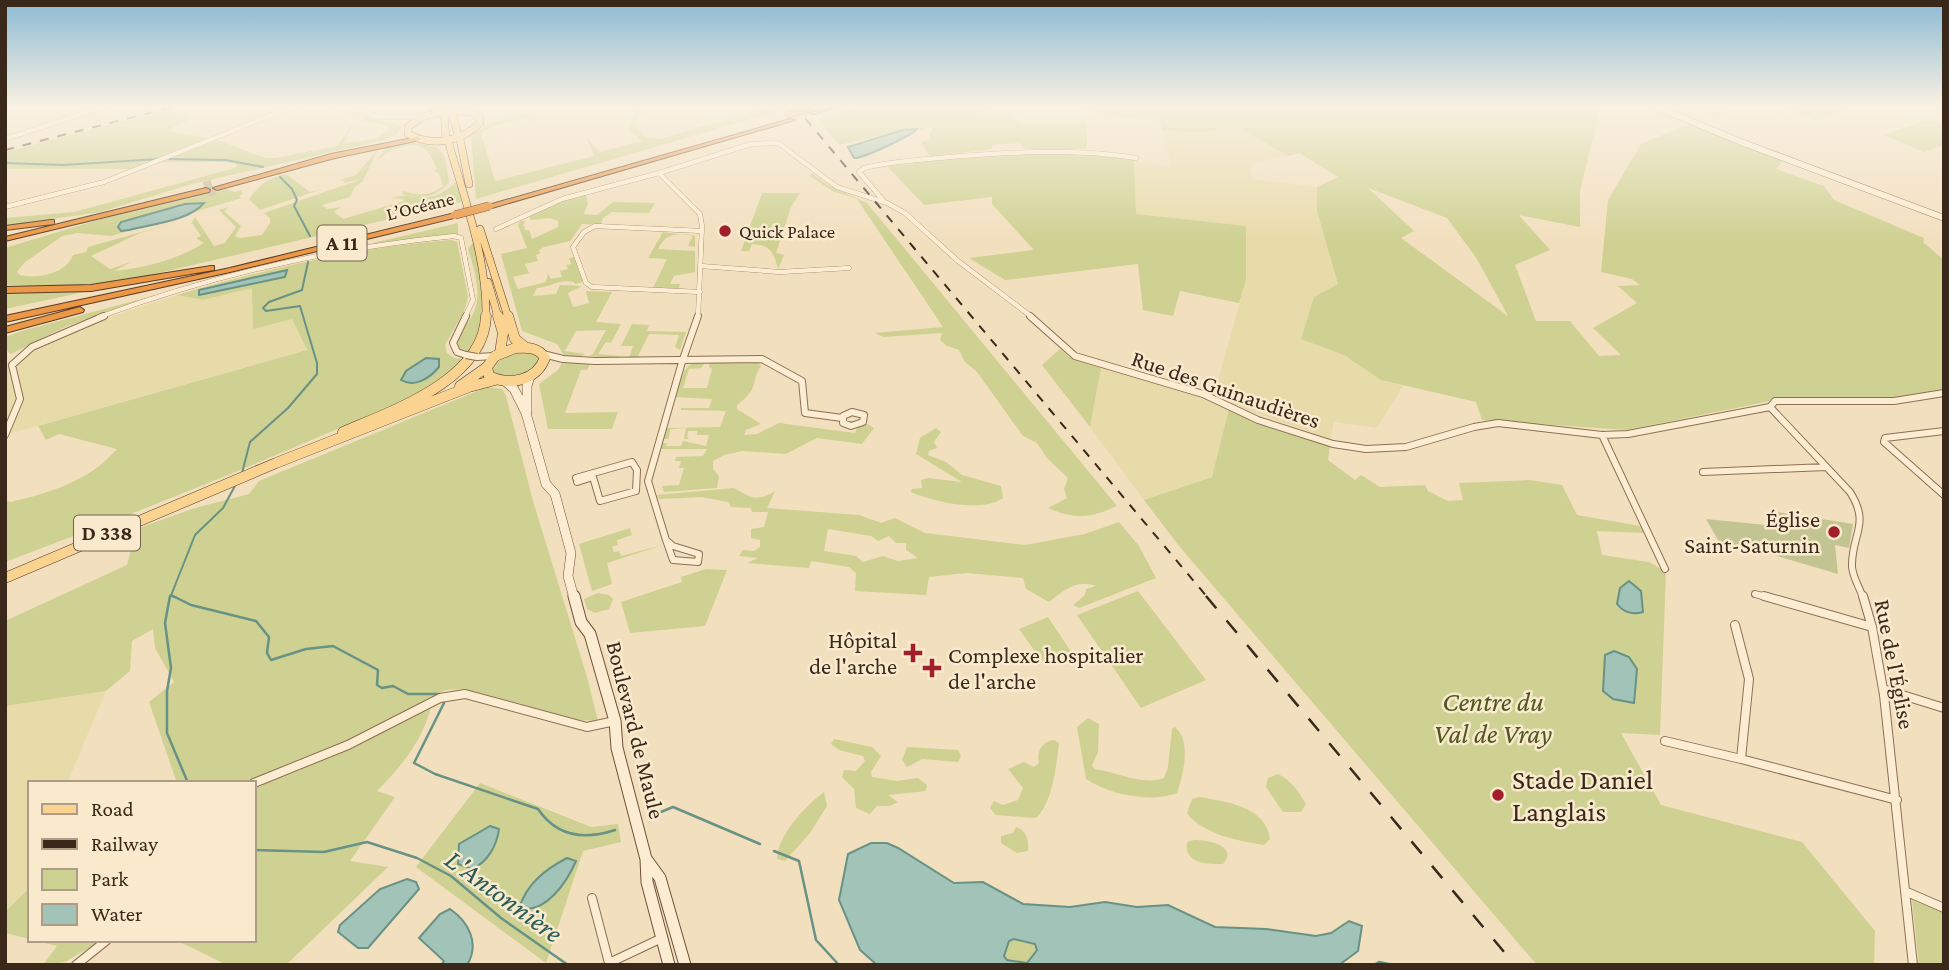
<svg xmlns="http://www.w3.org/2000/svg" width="1949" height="970" viewBox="0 0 1949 970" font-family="'Crimson Pro',serif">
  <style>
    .farmland { fill: #e8dbaa }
    .green { fill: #ced191; fill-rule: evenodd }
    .cemetery { fill: #c2c591 }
    .water { fill: #a2c3b7; stroke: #689285; stroke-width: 2; fill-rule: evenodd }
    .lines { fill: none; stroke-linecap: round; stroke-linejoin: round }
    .stream-far1 { stroke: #689285; stroke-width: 2 }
    .stream { stroke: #689285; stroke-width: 2.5 }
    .motorway-tunnel { stroke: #cdba9d; stroke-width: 8; stroke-dasharray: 8 3.5; stroke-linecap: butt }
    .minor-far2-casing { stroke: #8c6f55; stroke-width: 5 }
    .minor-far1-casing { stroke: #8c6f55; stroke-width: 8 }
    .minor-casing { stroke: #8c6f55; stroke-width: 10 }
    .tertiary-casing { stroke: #8c6f55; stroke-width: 7 }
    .secondary-far1-casing { stroke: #6e5038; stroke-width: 10 }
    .secondary-casing { stroke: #6e5038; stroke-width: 13 }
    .primary-far1-casing { stroke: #593d2a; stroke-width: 8 }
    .primary-casing { stroke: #593d2a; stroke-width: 11 }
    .trunk-casing { stroke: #593d2a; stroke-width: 2 }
    .motorway-casing { stroke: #593d2a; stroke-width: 2 }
    .minor-far2 { stroke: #fcedd2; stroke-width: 4.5 }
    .minor-far1 { stroke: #fcedd2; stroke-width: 6 }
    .minor { stroke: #fcedd2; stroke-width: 8 }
    .tertiary { stroke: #fcedd2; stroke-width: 6 }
    .secondary-far1 { stroke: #fcedd2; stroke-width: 9 }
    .secondary { stroke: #fcedd2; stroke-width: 11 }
    .primary-far1 { stroke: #fad391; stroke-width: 7 }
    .primary { stroke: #fad391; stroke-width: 10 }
    .trunk { fill: #f2b56b; fill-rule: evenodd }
    .motorway { fill: #eb9745; fill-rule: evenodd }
    .rail-far1 { stroke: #3a281b; stroke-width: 2; stroke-dasharray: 9 9; stroke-linecap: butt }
    .rail { stroke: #3a281b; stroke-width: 2.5; stroke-dasharray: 16 16; stroke-linecap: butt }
    .minor-bridge-casing { stroke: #8c6f55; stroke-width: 8; stroke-linecap: butt }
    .motorway-bridge-casing { stroke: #593d2a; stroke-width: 9; stroke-linecap: butt }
    .minor-bridge { stroke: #fcedd2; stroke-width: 6 }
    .motorway-bridge { stroke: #eb9745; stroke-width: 8 }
    .poi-dot { fill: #a11f28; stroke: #f9eace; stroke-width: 2.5 }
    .labels { text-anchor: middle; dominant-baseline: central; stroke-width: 5; stroke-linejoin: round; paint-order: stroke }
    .far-street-label { font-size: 19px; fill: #3a281b; stroke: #f9eace }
    .far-poi-label { font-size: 19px; fill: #3a281b; stroke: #f9eace; text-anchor: start }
    .shield { fill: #f9eace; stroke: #736251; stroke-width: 2 }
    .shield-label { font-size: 21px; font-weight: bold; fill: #3a281b }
    .street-label { font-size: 23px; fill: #3a281b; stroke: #f9eace }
    .poi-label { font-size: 23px; fill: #3a281b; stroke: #f9eace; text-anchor: end }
    .near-park-label { font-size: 28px; font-style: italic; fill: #4e581f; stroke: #f9eace }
    .near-poi-label { font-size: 28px; fill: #3a281b; stroke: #f9eace; text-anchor: start }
    .near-water-label { font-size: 28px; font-style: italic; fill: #295b55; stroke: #f9eace }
  </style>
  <rect width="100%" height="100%" fill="#f2dfbe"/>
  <path class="farmland" d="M1659,105H1742L1717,115L1704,110L1683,115Z
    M1238,127L1288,156L1256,162L1251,168L1252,179L1317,187V211L1338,284L1301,338L1344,355L1381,380L1403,386L1377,428L1334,422L1331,439L1252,412L1214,395L1246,280L1136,214L1134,161L1171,166L1163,131L1202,132Z
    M252,288L292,319L307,350L5,435V363L106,318L177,295L203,300Z
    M1101,368L1190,393L1229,409L1212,477L1144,500L1090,427Z
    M106,691L67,783H30V887L5,912V706Z"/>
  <path class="green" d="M775,105H786L789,108L476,199L471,136L487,124L529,115L535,126L529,117L496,125L481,133L495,181L594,156L586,137L600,152L641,141L628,128L639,107L654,109H642L635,126L646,137L660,139Z
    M858,105H999L982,112L984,118L1012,116L1019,124L1087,123V149H1023L1020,143L992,145V149L930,157L921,142L931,139L929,133L933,130L931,127L920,130L913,128L839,145L818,119Z
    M1086,105H1594L1599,114L1580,190V227L1519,215L1550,250L1515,265L1536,321H1570L1599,356L1621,355L1593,328L1637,303L1618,286L1640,285L1632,279L1601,272L1608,200L1641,144L1689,124L1784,159L1776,169L1824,186L1834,200L1924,238L1923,242L1944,260V390L1892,399L1785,398L1627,430L1482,420L1476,402L1381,380L1344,355L1301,339L1314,297L1338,284L1317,211V187L1338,177L1299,153L1288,156L1238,127L1202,132L1163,131L1158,119L1121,118L1119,115L1087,110ZM1368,188L1447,218L1477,259L1508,316L1401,238L1414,231Z
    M1781,105H1853L1816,120Z
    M171,109L192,119L165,131L208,138L133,169H5V152Z
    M366,117L403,126L395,136L380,141L192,184L100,212L5,226V218L74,212L235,168L237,165L228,162H161L218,140L265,158H275L337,146L351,126H354L345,137L350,139H346L343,144L377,138L389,130L387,125L361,121Z
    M1928,119L1944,125V145L1924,152L1884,135Z
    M413,142C446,148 444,148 449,182C438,197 419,200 402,194L404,191C418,196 431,196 443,186L439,173L433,171L437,169C434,163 431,155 426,150C412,137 385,152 376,162L386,147Z
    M378,149L363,181L355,187L350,197L322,205L327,209L341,207L334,212L343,219L404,201L403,199L392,198C418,190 427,209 456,182L462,202L129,280L80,287L5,285V248L101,219L227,189L234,192L241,190L243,193L239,197L242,198L111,236L77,233L62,236L24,263L17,272L20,275C38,279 66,274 73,255L86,252L88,247L177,222L140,233L91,256L110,269L131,262L114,271C148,267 176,260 204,243L196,238L201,236L193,224H191L195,217L214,246L225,243L236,227L219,210L228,207L225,212L241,226L235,236L239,238L262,235L270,223V218L264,213L362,179L343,183L345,181L339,180L356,175ZM203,203C190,224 143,222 122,222L185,205Z
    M1082,153L1134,160L1136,214L1246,226V280L1239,303L1180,291L1173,316L1143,310L1138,264L1005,280L969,258L1034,250L992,204V197L924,205L887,166L997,154Z
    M812,173L828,185L867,203L1117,506C1091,518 1075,520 1048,508L1067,498L1064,489L1068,478L1047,458L1037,443L1023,436L977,372L965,362L959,350L947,346L940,340L942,333L884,337L874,333L943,327L857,199L832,191L810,176Z
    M286,174L310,192L322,189L260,210L249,199C261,184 267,178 286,174Z
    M762,193H800L791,207L776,253L784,255L778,269C774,253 771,245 752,244L749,251H741Z
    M586,194L588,204L584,214L597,215L613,202L655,203L649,213L612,212L603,218L601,225L582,224L570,241L544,247L538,251L541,253L536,255L538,261L525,264L529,273L513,277L518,289L546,282L548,273L551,279L562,277L560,271L568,269L566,265L571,264L569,258L574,257L583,282L575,284L574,282C557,279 552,287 537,288L533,296L556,294L560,285L582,286L568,293L573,307L589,303L586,291L612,292L596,322L621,324L611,343L606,342L598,354L620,356L619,358L589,356L593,354L606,330L576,331L565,351L585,354L579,357L564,355L557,344L522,331L501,254L527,248L518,225L520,221H526L523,224L525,230H529L532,239L558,227V221L550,218L531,220L529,216L565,200Z
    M458,223V234L369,244Z
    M663,232L695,236V247L688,246L693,235C676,234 667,232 658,249L695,251V272L674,276L670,284H680L678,290L653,288L667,259L648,258Z
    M451,240L457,242L468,296L465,309L445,345L447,353L454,358L464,359C429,396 374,413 328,433C222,479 114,521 5,562V500L11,502C52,492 89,481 117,449L59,434L46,440L38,426L307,350L292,319L253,329L252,288L203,300L177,295C267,269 358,247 451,240ZM286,270L285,277L199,295L200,290Z
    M474,242C479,278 491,320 469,352L458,348C456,334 467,326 473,314C483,295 474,268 468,249Z
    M198,284L67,326L11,354L5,349V337L25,330Z
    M98,289L5,309V291Z
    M632,324L649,325L647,331L686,332L680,350L675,347L679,335L649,334L637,358H629L633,346H621Z
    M1060,349L1069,357L1101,368L1090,427L1042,365Z
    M532,351L539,358V362C525,379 512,380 492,373V364L509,352Z
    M758,362L761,366C749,384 761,387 737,405V409L761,424L746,430L744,435L757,434L779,423L855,433L857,428L867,424L874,428L862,444L817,438L786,454L742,451L724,455L713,461V469L719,476L717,488L664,492L662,486L679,485L684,468H679L681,461H675L676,457L703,456L707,449H661L662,443H667L666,446H681L683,441L706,446L709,435H697V431H688L687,437L689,439H684L686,428L671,429L668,439H663L666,428L720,427L726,411L681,410V408H709L712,399L673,397C683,382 681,358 704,364L701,368L689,369L683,388H707L712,369L709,367L710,363Z
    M562,363L590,364L587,370H581L565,413L618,412L612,429H548L539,384L558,370Z
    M487,387L502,389L506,396L533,501L587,677L598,721L579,720L464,689L446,690L433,696C428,734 403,765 377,791L395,797L350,861L388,867L286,965H227L176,940H254V783H177L149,702L174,682L155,648L153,629L132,641L130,671L106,691L5,706V621L127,565L136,529L195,508L249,494L259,481Z
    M1229,409L1255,423L1330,446L1328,460L1355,480L1361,475L1380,487L1425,485L1428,491L1448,501L1463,500L1459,483L1529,480L1562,485L1577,515L1640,526L1644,533L1597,531L1602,555L1649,562L1666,572L1660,735L1621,733L1661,805L1802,842L1875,931L1874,965H1537L1179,546L1144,500L1212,477Z
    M936,428L941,432L934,442L937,448L929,451L928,455L946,462L962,475L1001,486L1003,498C981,513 934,502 911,492L912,489L922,488L921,480L928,478L962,482L916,454L920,438Z
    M734,488C751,498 758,502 775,491L767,508L859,515L881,523L895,518L925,533L1025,545L1085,534L1119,522L1139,546L1156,578L1079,608L1073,605L1085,595L1086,589L1096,586C1076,579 1065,590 1049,602L1026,589L1023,578L966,573L929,577L926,595L855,591L856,573L849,567L811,561L809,568L747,563L758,558L739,556L743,550L754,551L760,547V540L751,538V529L764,527L768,512H752L751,508L731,507L728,502L702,497L659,499L657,495ZM828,529L871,536L878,541L889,536L896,543H906V550L918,558L898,561L883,556L863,562L856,556L824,551Z
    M630,528L632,535L617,540L618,545L612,547L614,552L619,551L621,556L663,545L607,563L612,584L592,591L579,544Z
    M706,569L727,570L705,626L630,633L621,602L682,582L681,577Z
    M1138,591L1206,680L1141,708L1077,615Z
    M598,593L609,595L613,599L609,609L595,613L587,609L584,599Z
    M1048,617L1072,653L1044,664L1019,629Z
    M1088,718L1099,724L1098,752L1092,765L1095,769C1116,772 1144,786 1164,778L1168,767L1172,729L1175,727C1192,741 1183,775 1177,793C1151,803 1110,795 1086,779L1077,727Z
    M834,739L872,747L881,756L871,772L872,777L897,781L918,778L927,785L926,791L888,795L898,802L890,806H877L870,814L856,808L854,789L842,777L844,770L856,771L865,761L863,756L839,750L831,744Z
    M1054,740L1059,743C1056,766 1053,802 1036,818L996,815L990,808L994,801L1003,805L1018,800L1023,788L1008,769L1024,762L1034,767L1039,763C1036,751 1043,741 1054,740Z
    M907,747L958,750L961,756L958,762L922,759L907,767L902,760Z
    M1278,774C1292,781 1298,791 1306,804L1301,812H1283L1266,787L1268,778Z
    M480,783L591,827L618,824L621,842L583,851L546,963L416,867Z
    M824,792L827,806L810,833L785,861L777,859C777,836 806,805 824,792Z
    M1200,797C1226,802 1266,806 1270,839L1264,845C1239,841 1202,834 1187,813L1192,799Z
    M1016,827C1027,831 1029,840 1028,851L1017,853L1001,843V836L1013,833Z
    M1194,840C1207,840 1239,845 1223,864C1207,864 1184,864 1187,842Z
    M30,887V939L5,933V912Z
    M1912,900L1944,913V965H1919Z
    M1014,939L1035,944L1037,950L1027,963L1006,960L1004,956L1009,940Z
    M33,940H102L65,962L43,965L57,946Z"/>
  <path class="cemetery" d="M1770,511L1853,524L1849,548L1835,545L1838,574L1757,550L1722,547L1706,519L1776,526Z"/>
  <path class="water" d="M917,129C911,136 862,159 854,158L848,147L903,130Z
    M204,203C189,221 151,224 129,230L121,231L118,227L121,222L185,204Z
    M287,270L285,277L199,295V290Z
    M426,358L439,359V367C430,378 415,388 401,380L406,371Z
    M1629,581L1641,591L1643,612C1633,615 1624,613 1617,604L1620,588Z
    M1614,651L1629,657L1637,669L1634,703L1613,699L1603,691L1605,655Z
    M490,826L499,829C497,845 488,862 472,869L458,864L459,844Z
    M871,843H887L898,848L954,883L983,882L1023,904L1070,907L1105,902L1137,907L1168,905L1215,927L1266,929L1316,936L1331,933L1349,921L1362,926L1358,951L1339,965H877L860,950L839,900L848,854ZM1014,939L1035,944L1037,950L1027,963L1007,960L1004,956L1009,941Z
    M567,858L576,861C567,882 545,915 519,908C527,884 544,870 567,858Z
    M407,879L416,882L419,889L368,948H358L338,932L340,925L380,889Z
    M450,909C469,922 480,944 467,965H441L444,961L419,938L440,914Z"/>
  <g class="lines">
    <path class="stream-far1" d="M169,159L226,160L263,167
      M5,163L63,165L158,159
      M280,177L292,189L297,200L294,206L310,236
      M242,473L250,442L288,408L317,374V363L300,306L266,311L263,308L269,302L302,290L308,262
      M172,596L177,598
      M170,598L195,535L223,508L236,484"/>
    <path class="stream" d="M170,596L165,623L171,668L167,691V733L188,783
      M173,596L191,605L256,621L269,637L267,653L271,660L306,649L333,646L378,670L377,685L382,688L393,686L408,694H438
      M443,700L444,703L414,763L435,774L538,809C557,837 585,840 615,830
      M656,814L673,807L760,844
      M254,850L324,852L367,842L417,858L451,876L501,918L568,965
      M774,851L799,861L816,940L839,965
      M1374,965L1379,962L1393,965
      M1583,965H1587"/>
    <path class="motorway-tunnel" d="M204,186L214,183
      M208,193L218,190"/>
    <defs>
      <path id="minor-far2" d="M332,105L379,117H422
        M374,110L378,105
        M5,139L109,105
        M659,173L700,214L702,226L698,317
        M883,200L859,172L864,168C892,161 921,160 949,157C1012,152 1073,148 1136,158
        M5,207L104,182L297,105
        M496,229L562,199L659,173L751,144L778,143L837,187L887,203L905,213L958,261L1032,317
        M701,266L780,272L849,268
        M700,292L592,287L586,283L573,247L584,232L595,226L702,231
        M99,317C212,275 334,248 454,236L461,238L473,300L465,317"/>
      <path id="minor-far1" d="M466,316L453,343L457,352L466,355
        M1030,316L1075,356L1203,394L1258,420L1333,444L1366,449L1406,447L1474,427L1498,423L1602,435L1628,434L1770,407
        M543,354L563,359L595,361L762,359L802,381L805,413L842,418
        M477,357L495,356
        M1770,407L1850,492C1871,525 1851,534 1852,567C1853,578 1860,588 1863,598
        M1770,407L1775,401H1894L1944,393
        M852,412L864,415L863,422L851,426L843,423V416Z
        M1944,431L1885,438L1884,442L1944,495
        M5,435L20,399L12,365L32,347L104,316
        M1602,435L1665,569
        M1703,472L1826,467
        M576,478L632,462L637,470L636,491L600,501L593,477L577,482
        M666,540L673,546L699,554L698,562L673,560Z
        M666,540L648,481L682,362L698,316
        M1755,594L1770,598"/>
      <path id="minor" d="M1764,596L1872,627
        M1863,596L1872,627L1884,695L1913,965
        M1735,625L1749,679L1741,759L1897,800
        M1883,689L1944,708
        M1665,741L1741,759
        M254,783L348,745L440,698L465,694L587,727L615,721
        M1907,892L1944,908
        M592,898L609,963L662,938
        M76,965L107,940"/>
      <path id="tertiary" d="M1652,105L1741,142L1944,218"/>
      <path id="secondary-far1" d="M505,381L514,389L526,413L546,484L555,494L571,553L568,576L574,598
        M527,411V386L530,376"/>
      <path id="secondary" d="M574,596L581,622L590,634L615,721L617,748L646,859L647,882L669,965
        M647,860L660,878L685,965"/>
      <path id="primary-far1" d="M449,110L471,112L480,118V123C461,142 432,147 408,134V127L422,117Z
        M444,112L446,138
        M452,112L458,135
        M460,139L469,184
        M449,144C465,201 487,258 486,317
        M480,229L508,317
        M488,282L498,317"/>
      <path id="primary" d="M498,316L503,333L500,353
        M508,316L515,339L525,347
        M515,348C527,347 538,347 545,358C536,381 510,386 489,376L487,367L495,356Z
        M460,386L487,367
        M343,432C392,411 484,380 486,316
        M5,578L276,463L469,387L495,380"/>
      <path id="trunk" d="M435,105H441L433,115H429L428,114Z
        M456,105H463L468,110L463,111Z"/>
      <path id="motorway" d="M832,105H841L815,114L810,113Z
        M790,119L795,120L492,208L485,206Z
        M418,137L421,139L420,140L335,158L217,190L213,188L331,154Z
        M206,188L210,190L209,192L5,241V237Z
        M455,213L459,215L458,217L230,272L5,322V316L230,268Z
        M51,220H54V224L5,230V226Z
        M211,266H214V270L91,291L5,293V287L91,285Z
        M80,307L84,310L83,312L5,333V327Z"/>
    </defs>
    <use href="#minor-far2" class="minor-far2-casing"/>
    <use href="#minor-far1" class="minor-far1-casing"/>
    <use href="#minor" class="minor-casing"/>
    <use href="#tertiary" class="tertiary-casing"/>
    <use href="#secondary-far1" class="secondary-far1-casing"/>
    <use href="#secondary" class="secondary-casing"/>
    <use href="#primary-far1" class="primary-far1-casing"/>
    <use href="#primary" class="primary-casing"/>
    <use href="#trunk" class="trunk-casing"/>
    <use href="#motorway" class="motorway-casing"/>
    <use href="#minor-far2" class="minor-far2"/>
    <use href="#minor-far1" class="minor-far1"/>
    <use href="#minor" class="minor"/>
    <use href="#tertiary" class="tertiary"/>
    <use href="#secondary-far1" class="secondary-far1"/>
    <use href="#secondary" class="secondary"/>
    <use href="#primary-far1" class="primary-far1"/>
    <use href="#primary" class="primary"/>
    <use href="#trunk" class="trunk"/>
    <use href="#motorway" class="motorway"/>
    <path class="rail-far1" d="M794,105L1208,598
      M5,150L180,105"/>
    <path class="rail" d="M1206,596L1515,965"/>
    <defs>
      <path id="minor-bridge" d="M466,355L477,357"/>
      <path id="motorway-bridge" d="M788,114L809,108
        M455,215L489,206"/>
    </defs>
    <use href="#minor-bridge" class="minor-bridge-casing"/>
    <use href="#motorway-bridge" class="motorway-bridge-casing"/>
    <use href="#minor-bridge" class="minor-bridge"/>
    <use href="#motorway-bridge" class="motorway-bridge"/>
  </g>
  <linearGradient id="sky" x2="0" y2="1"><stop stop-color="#8cbad4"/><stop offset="0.44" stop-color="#f9f1e2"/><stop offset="1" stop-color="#f9f1e2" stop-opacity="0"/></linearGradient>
  <rect width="1949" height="241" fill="url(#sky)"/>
  <g class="poi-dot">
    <circle cx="725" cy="231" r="7"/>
    <circle cx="1834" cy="532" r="7"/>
    <path d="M909.5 642.5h7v7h7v7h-7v7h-7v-7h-7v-7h7z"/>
    <path d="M928.5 657.5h7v7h7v7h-7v7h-7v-7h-7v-7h7z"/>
    <circle cx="1498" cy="795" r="7"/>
  </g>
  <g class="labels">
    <g class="far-street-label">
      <text transform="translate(420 206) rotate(-14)">L’Océane</text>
    </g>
    <g class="far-poi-label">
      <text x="739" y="231">Quick Palace</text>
    </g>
    <g class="shield">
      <rect x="317.5" y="225.5" width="49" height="35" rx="5"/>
      <rect x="74" y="515.5" width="66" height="35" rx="5"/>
    </g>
    <g class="shield-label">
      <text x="342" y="243">A 11</text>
      <text x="107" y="533">D 338</text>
    </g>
    <g class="street-label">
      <text transform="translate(1226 389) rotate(19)">Rue des Guinaudières</text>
      <text transform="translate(1895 664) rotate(79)">Rue de l'Église</text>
      <text transform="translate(636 730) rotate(76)">Boulevard de Maule</text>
    </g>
    <g class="poi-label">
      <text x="1820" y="519">Église<tspan x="1820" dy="26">Saint-Saturnin</tspan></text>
      <text x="897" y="640">Hôpital<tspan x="897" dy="26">de l'arche</tspan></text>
      <text x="948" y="655" text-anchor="start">Complexe hospitalier<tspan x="948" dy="26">de l'arche</tspan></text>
    </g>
    <g class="near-park-label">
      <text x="1493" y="701">Centre du<tspan x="1493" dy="32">Val de Vray</tspan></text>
    </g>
    <g class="near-poi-label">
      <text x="1512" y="779">Stade Daniel<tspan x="1512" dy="32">Langlais</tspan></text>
    </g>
    <g class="near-water-label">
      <text transform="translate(504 896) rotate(36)">L'Antonnière</text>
    </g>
  </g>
  <rect width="1949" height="970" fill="none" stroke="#3a281b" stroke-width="14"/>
  <rect x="28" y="781" width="228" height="161" fill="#f9eace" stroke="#ad9c86" stroke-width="2"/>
  <rect x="42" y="804" width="35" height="10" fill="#fad391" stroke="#ad9c86" stroke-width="2"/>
  <text x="91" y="816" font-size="21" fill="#3a281b">Road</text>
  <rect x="42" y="839" width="35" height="10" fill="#3a281b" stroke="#ad9c86" stroke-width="2"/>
  <text x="91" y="851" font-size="21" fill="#3a281b">Railway</text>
  <rect x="42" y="869" width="35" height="21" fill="#ced191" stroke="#ad9c86" stroke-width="2"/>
  <text x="91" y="886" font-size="21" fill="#3a281b">Park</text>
  <rect x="42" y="904" width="35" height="21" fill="#a2c3b7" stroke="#ad9c86" stroke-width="2"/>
  <text x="91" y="921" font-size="21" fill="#3a281b">Water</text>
</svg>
